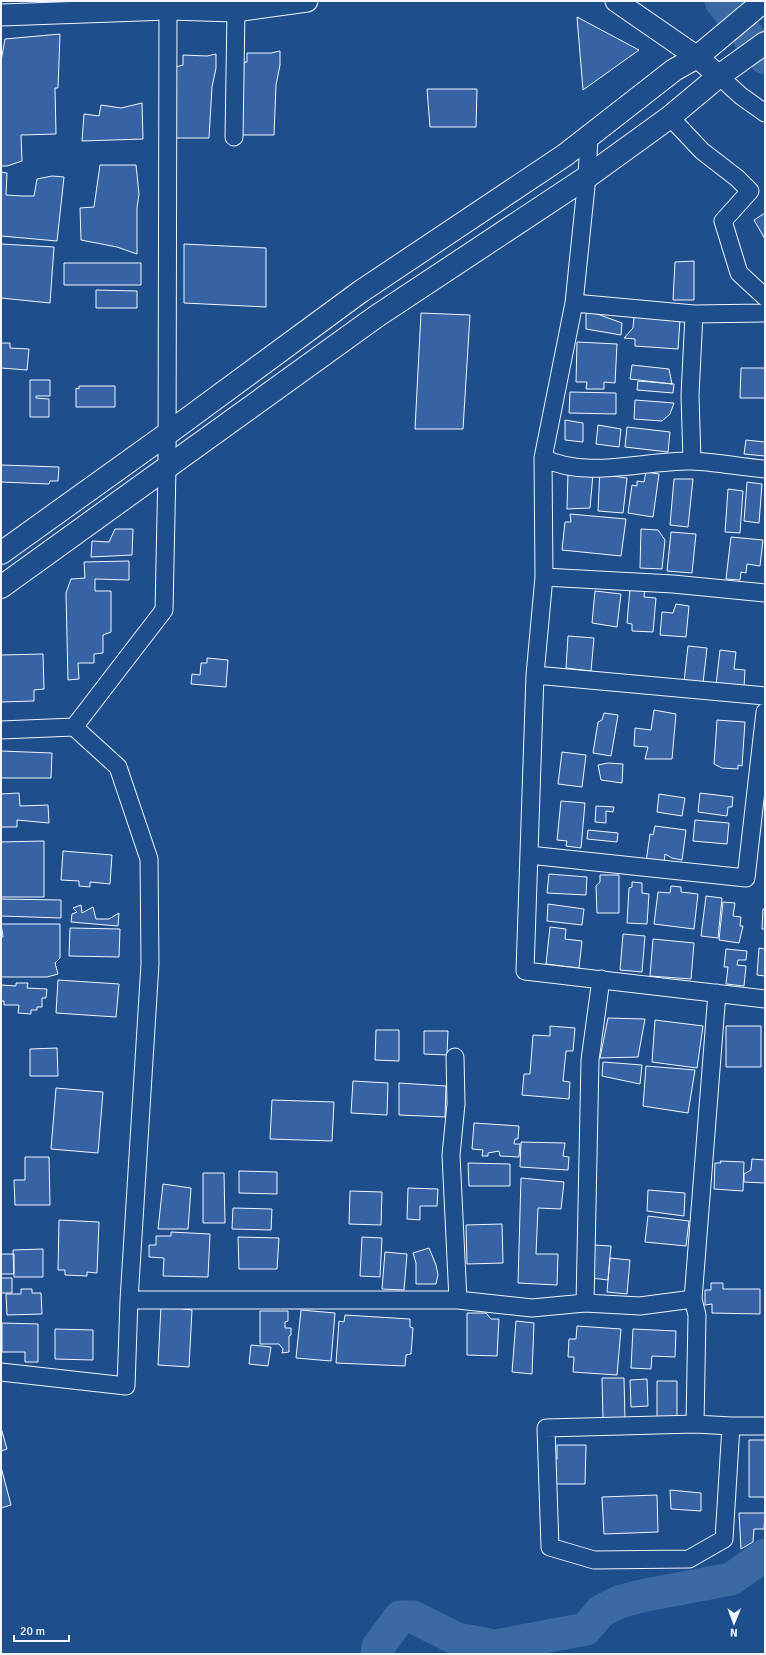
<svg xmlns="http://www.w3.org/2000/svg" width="766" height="1655" viewBox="0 0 766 1655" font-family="Signika,sans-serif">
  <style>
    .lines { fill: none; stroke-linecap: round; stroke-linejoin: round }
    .river { stroke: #3b69a3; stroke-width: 33 }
    .building { fill: #3563a3; stroke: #f2f6ff }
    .minor-casing { stroke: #f2f6ff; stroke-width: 19 }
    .tertiary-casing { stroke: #f2f6ff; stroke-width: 23 }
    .primary-casing { stroke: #f2f6ff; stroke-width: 24 }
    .minor { stroke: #1f4e8c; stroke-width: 17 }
    .tertiary { stroke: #1f4e8c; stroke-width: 21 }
    .primary { stroke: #1f4e8c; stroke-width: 22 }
  </style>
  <rect width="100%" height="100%" fill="#1f4e8c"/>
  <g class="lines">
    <path class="river" d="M721,1L765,58
      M377,1654L378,1647L400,1617H413L457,1639L495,1646L586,1629L601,1611L619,1602L641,1596L731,1579L765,1555"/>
  </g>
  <path class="building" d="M577,17L639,50L583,90Z
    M60,34L58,88H55L56,134L21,135L22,161L7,166H1V61L5,39Z
    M280,51V65L276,85L274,135H239V63L247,62V53H271Z
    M216,54V68L212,87L209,138H175V67L183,65V55L207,56Z
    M427,89H477L476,127H430Z
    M142,103L143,139L82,141L84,114L99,116L101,105L121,108Z
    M100,165H136L139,194L137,208V254L117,247L81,240L80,208L94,207Z
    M1,172L7,173L6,195L22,196H34L37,179L52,176L64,177L57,241L1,236Z
    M765,213V239L754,220Z
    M1,244L54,247L50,303L1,298Z
    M184,244L266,248V307L184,303Z
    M694,261V300H673L675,262Z
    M64,263H141V285H64Z
    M96,290L137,291V308H96Z
    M586,310L622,323L621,335L586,329Z
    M421,313L470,315L463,429H415Z
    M634,316L680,320L678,349L635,346V339L624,338L633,328Z
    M577,342L617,344L615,383L604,382V389H586L587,382H576Z
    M1,343H10V348L29,349L27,370L1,368Z
    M632,365L669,369L672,384L630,379Z
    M741,368H765V398H740Z
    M30,380H50V396H36V398L49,399V417H30Z
    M638,381L674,384L673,393L637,390Z
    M79,386H115V407H76V388L79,389Z
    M570,392L616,393V414L569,413Z
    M635,400L674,403L670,414L662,421L634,419Z
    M565,420L583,423V442L565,440Z
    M598,425L621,429L619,447L596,444Z
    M627,427L670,432L668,452L625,447Z
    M746,440L765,442V456L744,454Z
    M1,465L59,467L58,481H50L49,484L1,482Z
    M600,468L609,470L613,476L627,478L623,513L598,511Z
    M568,472L593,474L590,508L567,509Z
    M646,472L659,474L653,517L628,513L632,485L637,486V481L644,482Z
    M674,479H693L688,527L670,525Z
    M747,482L762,484L759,523L744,521Z
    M728,489L743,491L740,533L725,532Z
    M570,514L626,519L621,556L562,550L565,522H571Z
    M115,529H133L132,555L91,557L92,541L109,542Z
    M641,529L658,530L665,540L662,569L640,568Z
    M671,532L696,534L692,573L667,571Z
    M731,537L763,540L760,566L747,564L746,573L741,572L740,580L726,579Z
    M129,561V580L95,579V591H111V632L103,635V653L94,654V663H78L79,679L68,680L66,593L71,579L85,578L84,562Z
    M630,588L645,589L644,597L656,598L653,632L632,631V624L627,623Z
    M595,591L621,594L617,627L592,623Z
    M676,604L689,606L686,637L660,635L662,612L673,613Z
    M568,636L594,638L591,671L566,668Z
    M688,646L707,648L703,683L684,682Z
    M720,650L736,652L734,669L745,670L744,687L716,685Z
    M43,654L44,689L34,690V701L1,702V655Z
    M207,658L228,660L226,687L191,684L192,674L200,675L201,663H207Z
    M654,710L676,714L672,759H645L648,747L634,746L635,728L651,730Z
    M604,713L618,715L611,756L593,753L598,722L602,720Z
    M717,720L745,722L742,766L738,765V769L722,768L714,764Z
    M1,751L52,753L51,778H1Z
    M562,752L586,755L582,787L558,784Z
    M608,763L623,764L622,783L601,780L598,765Z
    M19,793L20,806L48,805L49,823L17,820V827H1V794Z
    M700,793L733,797L732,807H728L727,816L698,812Z
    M659,794L685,798L682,816L657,812Z
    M561,801L585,803L581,848L566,846L567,841L557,840Z
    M596,806L614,807L613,812L606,811V823L595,822Z
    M695,820L729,823L727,844L693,841Z
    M655,826L686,830L682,860L672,858L665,854L664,864L646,862L650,834L653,835Z
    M588,830L618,833L617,842L587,839Z
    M44,841V897H1V842Z
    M63,851L112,855L110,884L90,882V887L79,886V881L61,880Z
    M549,874L587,877L586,895L547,893Z
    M600,875H619V913H597L596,886L600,882Z
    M632,882L642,883V893L649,894L647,924L627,923L629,888L632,887Z
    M671,886L681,887V892L698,894L694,929L654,924L658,892L670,893Z
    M706,896L722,898L718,938L701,936Z
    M1,899L61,900V918L1,916Z
    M723,902L735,903L733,916L741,917L740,926H743L739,943L719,940Z
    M548,904L584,909L582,925L547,921Z
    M81,905L82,913L93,907L96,919H109L119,913L118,926L71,922L72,914L77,912L73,908Z
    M763,909H765V929H762Z
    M1,924H60V958L55,963L58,974L47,977H1V937H3Z
    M550,927L566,929L565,939L582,941L579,968L546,964Z
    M70,928L120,929L119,957L69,956Z
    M623,934L645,936L642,972L620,970Z
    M653,939L694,943L691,979L650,976Z
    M759,948L765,949V976L757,975Z
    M726,949L747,951L746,960H738L737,965L746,966L744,986L726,984L728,967H724Z
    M58,980L119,984L116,1017L56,1013Z
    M16,983H28L27,988L47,989L46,998H42V1007H37V1010H31V1014L18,1013L19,1005H4V1001H1V985L16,986Z
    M608,1018L645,1019L638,1057L600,1058Z
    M655,1020L703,1026L697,1068L652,1062Z
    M550,1026L575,1028L573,1051H566L563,1081L570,1082L569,1099L522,1095L524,1074H530L533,1035L550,1036Z
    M726,1026H761V1067H726Z
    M376,1030H399V1061L375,1060Z
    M424,1031H448L447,1055L424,1054Z
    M57,1048L58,1076H30V1049Z
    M603,1062L642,1065L640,1084L602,1076Z
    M646,1066L695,1070L688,1113L643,1106Z
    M353,1081L388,1083L387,1115L351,1113Z
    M399,1083L446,1086L445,1117L399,1115Z
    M56,1088L103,1092L98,1153L51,1149Z
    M272,1100L334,1102L332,1141L270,1139Z
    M474,1123L519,1126L518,1139H515L514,1144H520L519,1157L500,1156L499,1151L488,1153V1156H482L483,1150L472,1149Z
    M521,1142L565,1143L563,1156L569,1157L568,1170L520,1167Z
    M25,1157H49L50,1205H15L14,1180H25Z
    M752,1159L765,1160V1183L744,1182V1174L751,1170Z
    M720,1161L744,1162L743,1191L714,1189L715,1163H721Z
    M468,1163L510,1164V1186H469Z
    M239,1171L277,1172V1194L239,1193Z
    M203,1173H224L225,1223H203Z
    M521,1178L564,1182L561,1209L538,1208L536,1254H558L557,1285L518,1283Z
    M163,1184L191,1188L188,1229H158Z
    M408,1188L438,1189L437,1206H420V1220L407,1219Z
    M648,1190L685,1193L684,1216L647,1211Z
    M350,1191L382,1192L381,1225L349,1224Z
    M233,1208L272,1209L271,1230L232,1229Z
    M648,1216L689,1221L686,1246L645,1242Z
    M59,1220L99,1222L97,1273L87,1272V1276L65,1275V1270H58Z
    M502,1224L503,1263L467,1264L466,1225Z
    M171,1232L210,1234L208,1277L163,1276L164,1258L149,1257V1245H156V1236H171Z
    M238,1237L279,1238L277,1269H239Z
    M362,1237L382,1238L380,1277L360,1276Z
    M593,1245L611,1246L608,1280L591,1278Z
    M429,1248L436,1265L438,1275L436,1284H416V1263L413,1253Z
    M43,1249V1277H14L13,1250Z
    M385,1252L407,1254L404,1290L382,1289Z
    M1,1254H14V1274H1Z
    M610,1258L630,1260L627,1294L607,1292Z
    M1,1278H12V1293H1Z
    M711,1283H723V1289H760V1314L712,1313V1304L705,1305V1290H711Z
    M21,1289H32V1293H41L42,1314L7,1315L6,1294H21Z
    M161,1306L192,1310L189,1367L158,1365Z
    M301,1310L335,1313L331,1361L296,1358Z
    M260,1311H288V1321L285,1322V1328H291V1335L289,1336V1352L282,1353L283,1349L279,1344H260Z
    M467,1313H486L491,1319H499L497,1356L467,1355Z
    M345,1315L410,1319V1327L413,1328L411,1354L406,1355L405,1366L336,1363L339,1321L344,1322Z
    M516,1321L534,1323L532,1374L512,1372Z
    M2,1323L38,1324V1362H25V1352H2Z
    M577,1326L621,1329L617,1375L573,1372L574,1357H568L569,1339H576Z
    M55,1329L93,1330V1360L55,1359Z
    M633,1329L676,1331L675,1357L652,1356L651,1369L631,1368Z
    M251,1345L271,1347L268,1366L249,1364Z
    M602,1378H624L625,1420H603Z
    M647,1379L648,1406L631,1407L630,1380Z
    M657,1381H677V1419H657Z
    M1,1428L7,1449L1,1451Z
    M749,1440H765V1497H749Z
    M557,1445H586L585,1484H551L550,1458L557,1459Z
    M1,1467L11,1505L1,1508Z
    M670,1490L701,1493V1511L671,1509Z
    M657,1495L658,1532L604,1534L602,1497Z
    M739,1513H765L764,1529H754L753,1542L741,1549Z"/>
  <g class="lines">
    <defs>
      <path id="minor" d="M719,76L741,96L765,113
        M670,117L702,151L737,178L750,191L723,221L739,273L765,297
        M589,136L587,177L574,303L543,458L544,577L535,675L525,971L765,999
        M234,137L236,11
        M574,303L694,314L765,313
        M543,458C588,480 644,460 692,461C716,462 741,467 765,469
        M692,461L690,395L694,314
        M544,577L673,584L765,593
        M535,675L765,696
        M1,730L74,727L164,610L167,468L168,9
        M529,855L746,878L765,712
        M455,1057L456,1104L451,1155L458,1300
        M129,1300H458L532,1308L585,1303L590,1060L601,979
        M585,1303L640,1306L693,1299
        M1,1372L126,1386L129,1300L150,964L149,859L118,767L74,727
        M695,1424L731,1426L724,1539L689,1559L594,1560L550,1547L546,1428L695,1424L697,1315L693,1299L717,993
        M731,1426H765"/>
      <path id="tertiary" d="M616,1L697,57L719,76
        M1,15L168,9L236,11L307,1"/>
      <path id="primary" d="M1,553L167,434L360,292L565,155L674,70L697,57L764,1
        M1,587L377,316L587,177L670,117L719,76L765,43"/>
    </defs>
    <use href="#minor" class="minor-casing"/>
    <use href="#tertiary" class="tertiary-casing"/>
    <use href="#primary" class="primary-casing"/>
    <use href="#minor" class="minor"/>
    <use href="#tertiary" class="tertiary"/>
    <use href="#primary" class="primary"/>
  </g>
  <rect width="766" height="1655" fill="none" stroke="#f2f6ff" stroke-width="4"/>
  <g transform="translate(734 1623) rotate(181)" stroke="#1f4e8c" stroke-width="3" paint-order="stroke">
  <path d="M0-3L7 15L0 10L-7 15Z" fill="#f2f6ff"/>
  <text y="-6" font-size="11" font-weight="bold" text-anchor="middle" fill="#f2f6ff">N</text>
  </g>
  <path d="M14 1635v6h55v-6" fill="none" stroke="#f2f6ff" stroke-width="2"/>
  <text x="20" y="1635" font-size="12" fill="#f2f6ff" stroke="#1f4e8c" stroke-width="3" paint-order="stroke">20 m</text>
</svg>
